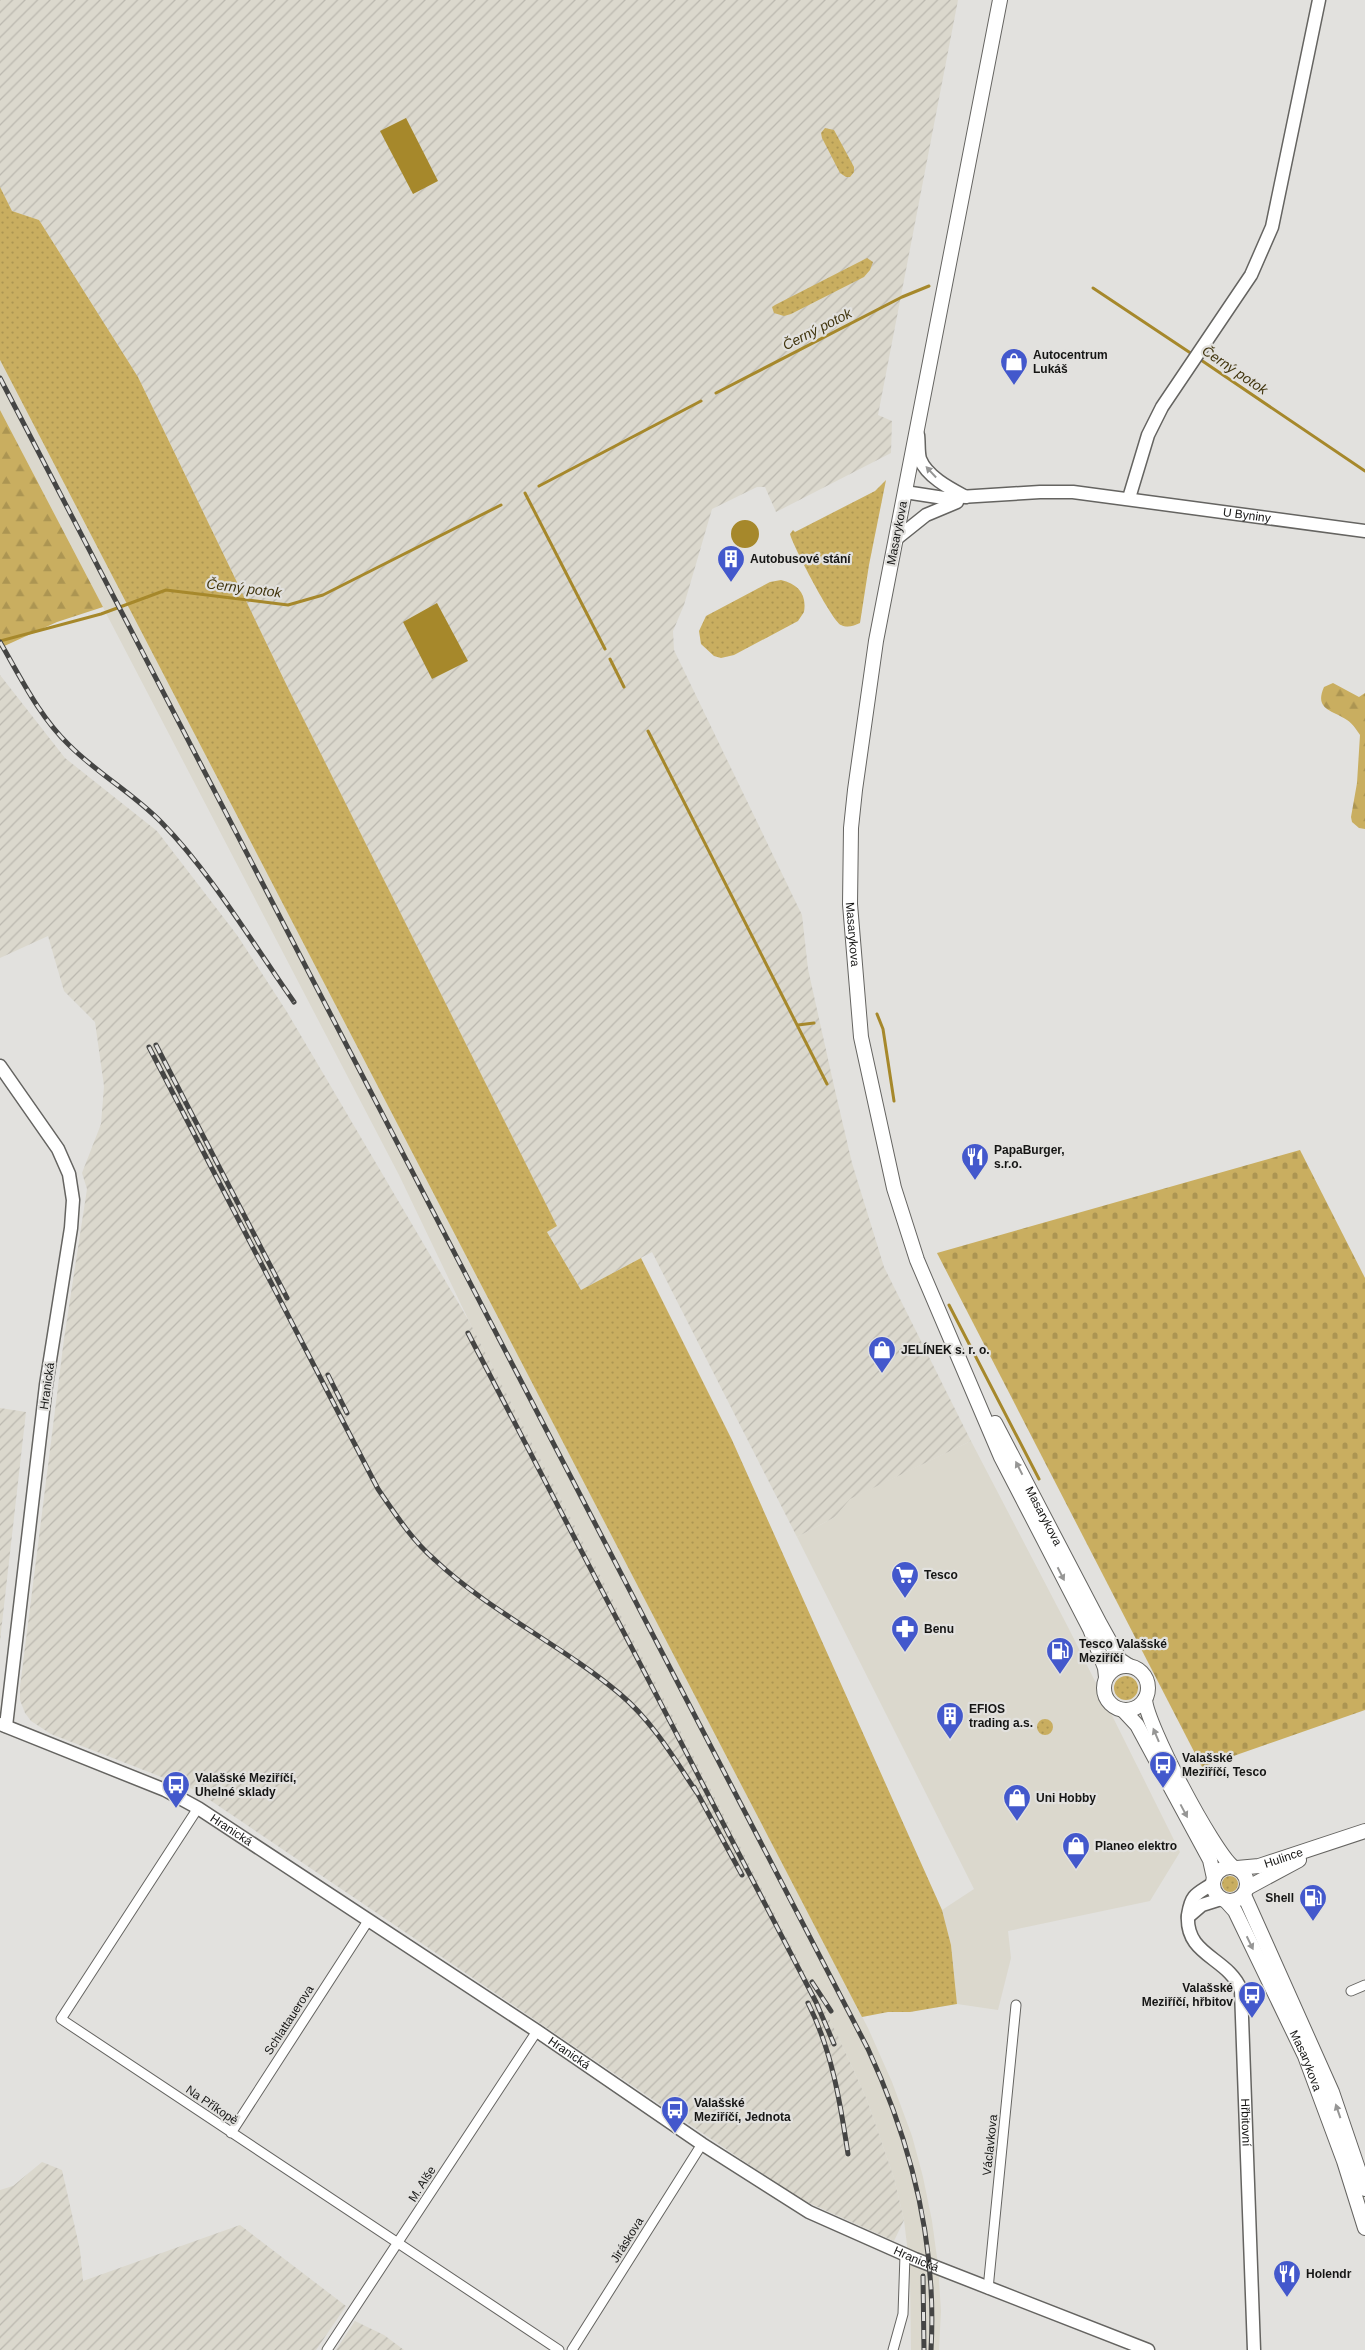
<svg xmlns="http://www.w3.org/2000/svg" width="1365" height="2350" viewBox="0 0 1365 2350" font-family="Arial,sans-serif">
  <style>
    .built { fill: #dbd8cd }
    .industrial { fill: url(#industrial-furrows) }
    .green { fill: url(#green-dots) }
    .forest { fill: url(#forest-firs) }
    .cemetery { fill: url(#cemetery-stones) }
    .water { fill: #a6882b }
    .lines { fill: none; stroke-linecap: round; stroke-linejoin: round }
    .stream { stroke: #a6882b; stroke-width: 3 }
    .street-casing { stroke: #656461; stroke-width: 11 }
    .secondary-casing { stroke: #656461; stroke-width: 15 }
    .primary-casing { stroke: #656461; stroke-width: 16 }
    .street { stroke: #fff; stroke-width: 9 }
    .secondary { stroke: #fff; stroke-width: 12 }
    .primary { stroke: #fff; stroke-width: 14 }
    .rail-casing { stroke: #454544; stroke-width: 5 }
    .rail { stroke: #e2e1de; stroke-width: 3; stroke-dasharray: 9; stroke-linecap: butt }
    .oneway { fill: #969695 }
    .labels { text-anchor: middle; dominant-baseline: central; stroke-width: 4.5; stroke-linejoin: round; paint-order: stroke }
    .poi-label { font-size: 12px; font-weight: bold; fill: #151514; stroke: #e2e1de; text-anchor: start }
    .street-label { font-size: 12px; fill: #151514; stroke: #e2e1de }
    .water-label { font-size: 14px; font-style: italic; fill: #41350e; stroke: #e2e1de }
  </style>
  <defs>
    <pattern id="industrial-furrows" width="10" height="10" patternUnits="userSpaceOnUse" patternTransform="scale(1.25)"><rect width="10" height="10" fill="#dbd8cd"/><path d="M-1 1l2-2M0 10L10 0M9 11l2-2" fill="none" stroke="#bbb8af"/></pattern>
    <pattern id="green-dots" width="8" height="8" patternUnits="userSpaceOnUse" patternTransform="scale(1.25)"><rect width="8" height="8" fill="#c9ae60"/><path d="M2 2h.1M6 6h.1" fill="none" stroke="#ac9552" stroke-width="1.8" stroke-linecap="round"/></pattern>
    <pattern id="forest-firs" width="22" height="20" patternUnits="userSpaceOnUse" patternTransform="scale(1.25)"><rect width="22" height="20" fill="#c9ae60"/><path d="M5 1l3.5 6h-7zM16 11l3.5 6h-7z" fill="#ac9552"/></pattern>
    <pattern id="cemetery-stones" width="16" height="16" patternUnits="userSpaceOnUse" patternTransform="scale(1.25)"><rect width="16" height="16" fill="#c9ae60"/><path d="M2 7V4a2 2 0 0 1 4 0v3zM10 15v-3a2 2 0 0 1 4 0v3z" fill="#ac9552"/></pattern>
  </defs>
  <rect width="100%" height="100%" fill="#e2e1de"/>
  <path class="built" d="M0,360L868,2028L892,2082L912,2136L923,2177L932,2221L938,2265L941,2311L939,2350H911L910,2270L904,2220L894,2178L867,2100L838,2036L469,1321L399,1175L0,410Z
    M971,1441L1069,1629L1180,1852L1150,1901L1008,1931L1011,1958L998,2010L957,2004L951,1945L942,1910L974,1889L797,1537L835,1517L849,1499Z"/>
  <path class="industrial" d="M0,0H958L878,415L892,421L891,453L776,512L765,487H757L712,509L684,605L673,631L674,650L802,915L808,969L834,1086L852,1163L884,1267L971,1441L850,1499L835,1517L797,1537L652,1252L581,1290L547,1232L557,1226L289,690L138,377L39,220L12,211L0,187Z
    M0,675L65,758L157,831L237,935L287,1012L469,1321L838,2036L867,2100L894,2178L904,2220L894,2241L800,2199L195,1790L51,1734L31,1721L25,1713L20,1700V1687L64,1339L87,1189L82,1173L101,1124L104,1086L95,1022L64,991L48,936L0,958Z
    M0,1408L26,1412L0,1641Z
    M42,2162L62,2170L80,2250L83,2281L240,2225L346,2306L316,2350H0V2190L13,2186Z
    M355,2321L384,2335L404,2350H336Z"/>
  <path class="green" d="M825,128L834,130L854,167V172L850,177H846L840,173L822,138L821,133Z
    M0,187L12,211L39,220L138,377L289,690L557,1226L547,1232L581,1290L641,1258L732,1440L942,1910L951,1945L957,2004L910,2012H888L862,2017L0,360Z
    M867,258L873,262L870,270L864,277L791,314L784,316L774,313L772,307L775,305Z
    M886,480L869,565L860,623C854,626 847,628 841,625C832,621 793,546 790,534L793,530L795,532L875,491Z
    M781,580C798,584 807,594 804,612L798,621L734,655L721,658L714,656L701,644L699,631L706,616L770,582Z
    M1114 1688a12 12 0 1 1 24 0a12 12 0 1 1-24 0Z
    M1037 1727a8 8 0 1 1 16 0a8 8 0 1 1-16 0Z
    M1222 1884a8 8 0 1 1 16 0a8 8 0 1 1-16 0Z"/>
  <path class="forest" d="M0,410L103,607L57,622L0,648Z
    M1333,683L1359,697L1365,693V829L1359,828L1352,822L1351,817L1357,783L1360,735C1356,729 1353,724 1347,720C1332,710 1314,710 1324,687Z"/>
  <path class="cemetery" d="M1300,1150L1365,1278V1710L1202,1767L937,1253Z"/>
  <path class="water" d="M406,118L438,181L413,194L380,131Z
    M731 534a14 14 0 1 1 28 0a14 14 0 1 1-28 0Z
    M437,603L468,661L432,679L403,622Z"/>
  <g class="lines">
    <path class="stream" d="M1093,288L1192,354
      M1198,358L1365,471
      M716,393L902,297L929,286
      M539,486L701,401
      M525,493L605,649
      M0,641L101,614L166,590L288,605L323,595L501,505
      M610,659L624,687
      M648,731L827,1084
      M877,1014L883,1029L894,1101
      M798,1025L814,1023
      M949,1305L1039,1479"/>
    <defs>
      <path id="street" d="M198,1808L61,2019L559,2350
        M1351,1991L1365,1985
        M231,2133L368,1921
        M988,2289L1016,2005
        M327,2350L537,2031
        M572,2350L702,2144
        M893,2350L903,2314L905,2255"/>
      <g id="secondary">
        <path d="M918,435C919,442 918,452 920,459C927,477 951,489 966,497"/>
        <path id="s1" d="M905,492L944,498L1040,492H1073L1365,531"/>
        <path d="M1129,498L1148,435L1162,407L1251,275L1272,227L1319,0"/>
        <path d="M896,539L926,515L957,502"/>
        <path d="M0,1066L58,1149L69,1174L73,1200L71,1228L46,1385L6,1726"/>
        <path id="s2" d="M0,1724L165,1790L198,1808L537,2031L702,2144L809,2212L915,2259L1148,2350"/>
        <path id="s3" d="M1213,1883C1207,1888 1199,1891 1194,1897C1190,1902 1189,1909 1188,1915C1185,1956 1228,1957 1241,1990L1254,2350"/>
        <path d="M1188,1917L1202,1905L1221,1899"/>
      </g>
      <g id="primary">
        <path id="s4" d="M1000,0L876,641L855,790L851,828L850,904L861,1037L894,1188L917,1260L1001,1457L1090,1629L1105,1668L1106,1677"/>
        <path id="s5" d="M995,1423L1100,1624L1120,1660L1129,1666"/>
        <circle cx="1126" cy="1688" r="22"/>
        <path d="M1145,1699C1146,1724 1213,1851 1233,1867"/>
        <path d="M1123,1710L1137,1725L1210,1860L1214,1878"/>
        <circle cx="1230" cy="1884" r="17"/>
        <path id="s6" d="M1237,1868L1259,1866L1365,1831"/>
        <path d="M1247,1888L1299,1860"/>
        <path d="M1244,1895L1332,2092L1365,2189"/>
        <path id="s7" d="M1226,1901L1235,1911L1305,2056L1344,2161L1365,2228"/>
      </g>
    </defs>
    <use href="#street" class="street-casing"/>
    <use href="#secondary" class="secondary-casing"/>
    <use href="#primary" class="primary-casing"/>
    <use href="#street" class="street"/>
    <use href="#secondary" class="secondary"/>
    <use href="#primary" class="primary"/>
    <defs>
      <path id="rail" d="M0,378L868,2049C912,2144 937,2245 931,2350
        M0,642C21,678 39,716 69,745C98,774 134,794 162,823C211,873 253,944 294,1002
        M156,1045L287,1298
        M149,1047L378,1489C395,1514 412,1540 435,1560C490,1612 562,1645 620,1694C652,1721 674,1758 697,1793
        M468,1333L816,2002L834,2044
        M328,1375L347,1413
        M694,1787L742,1875
        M812,1982L831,2011
        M808,2003C832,2051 840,2101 848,2154
        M923,2276L924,2350"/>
    </defs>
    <use href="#rail" class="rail-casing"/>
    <use href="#rail" class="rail"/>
  </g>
  <defs><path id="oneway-solid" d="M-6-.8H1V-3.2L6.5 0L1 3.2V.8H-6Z" transform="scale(1.25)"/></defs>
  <g class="oneway">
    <use href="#oneway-solid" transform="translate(931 472) rotate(-133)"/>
    <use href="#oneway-solid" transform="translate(1019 1468) rotate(-117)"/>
    <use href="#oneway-solid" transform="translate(1061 1574) rotate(63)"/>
    <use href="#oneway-solid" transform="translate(1156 1735) rotate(-113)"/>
    <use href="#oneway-solid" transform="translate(1184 1811) rotate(62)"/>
    <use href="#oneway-solid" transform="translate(1250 1943) rotate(64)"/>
    <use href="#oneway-solid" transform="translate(1338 2111) rotate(-109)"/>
  </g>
  <defs>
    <symbol id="shop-pin" viewBox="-11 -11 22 30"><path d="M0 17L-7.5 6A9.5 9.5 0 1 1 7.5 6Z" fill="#4358cc" stroke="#e2e1de"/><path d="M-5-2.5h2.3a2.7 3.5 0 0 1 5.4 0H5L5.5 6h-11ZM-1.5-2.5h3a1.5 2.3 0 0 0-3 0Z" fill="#fff"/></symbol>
    <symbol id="building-pin" viewBox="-11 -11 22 30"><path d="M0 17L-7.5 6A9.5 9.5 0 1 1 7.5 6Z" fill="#4358cc" stroke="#e2e1de"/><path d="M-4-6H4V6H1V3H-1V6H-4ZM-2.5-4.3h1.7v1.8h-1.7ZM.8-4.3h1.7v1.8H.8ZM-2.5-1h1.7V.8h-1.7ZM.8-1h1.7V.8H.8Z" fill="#fff"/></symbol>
    <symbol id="restaurant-pin" viewBox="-11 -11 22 30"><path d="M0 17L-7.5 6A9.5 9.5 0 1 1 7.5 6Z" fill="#4358cc" stroke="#e2e1de"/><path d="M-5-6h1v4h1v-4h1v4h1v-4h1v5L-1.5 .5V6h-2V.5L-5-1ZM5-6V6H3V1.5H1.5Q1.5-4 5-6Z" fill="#fff"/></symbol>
    <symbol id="supermarket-pin" viewBox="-11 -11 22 30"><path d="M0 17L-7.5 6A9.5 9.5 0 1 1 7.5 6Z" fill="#4358cc" stroke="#e2e1de"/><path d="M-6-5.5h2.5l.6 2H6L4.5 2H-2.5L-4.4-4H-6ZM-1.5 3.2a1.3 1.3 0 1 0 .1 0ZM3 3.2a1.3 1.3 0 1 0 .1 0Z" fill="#fff"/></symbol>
    <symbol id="pharmacy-pin" viewBox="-11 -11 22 30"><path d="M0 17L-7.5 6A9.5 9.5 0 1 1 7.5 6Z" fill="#4358cc" stroke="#e2e1de"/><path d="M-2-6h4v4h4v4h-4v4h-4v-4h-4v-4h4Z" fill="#fff"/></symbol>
    <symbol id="fuel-pin" viewBox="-11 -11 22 30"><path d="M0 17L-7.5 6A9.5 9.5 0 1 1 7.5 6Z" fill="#4358cc" stroke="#e2e1de"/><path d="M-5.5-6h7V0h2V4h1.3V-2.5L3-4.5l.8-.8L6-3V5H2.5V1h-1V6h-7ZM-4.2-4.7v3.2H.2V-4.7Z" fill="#fff"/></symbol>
    <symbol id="bus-pin" viewBox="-11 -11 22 30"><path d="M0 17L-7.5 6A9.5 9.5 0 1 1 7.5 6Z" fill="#4358cc" stroke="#e2e1de"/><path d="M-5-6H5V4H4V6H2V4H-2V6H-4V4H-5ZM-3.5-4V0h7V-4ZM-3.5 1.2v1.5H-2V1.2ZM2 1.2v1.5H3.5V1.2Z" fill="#fff"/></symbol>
  </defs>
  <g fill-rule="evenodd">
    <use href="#shop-pin" x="998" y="346" width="32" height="43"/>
    <use href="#building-pin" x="715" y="543" width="32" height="43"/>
    <use href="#restaurant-pin" x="959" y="1141" width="32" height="43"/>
    <use href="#shop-pin" x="866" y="1334" width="32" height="43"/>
    <use href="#supermarket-pin" x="889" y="1559" width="32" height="43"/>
    <use href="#pharmacy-pin" x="889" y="1613" width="32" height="43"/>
    <use href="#fuel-pin" x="1044" y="1635" width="32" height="43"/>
    <use href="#building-pin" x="934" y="1700" width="32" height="43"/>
    <use href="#bus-pin" x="1147" y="1749" width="32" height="43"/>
    <use href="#bus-pin" x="160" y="1769" width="32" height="43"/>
    <use href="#shop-pin" x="1001" y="1782" width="32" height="43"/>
    <use href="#shop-pin" x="1060" y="1830" width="32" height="43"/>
    <use href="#fuel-pin" x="1297" y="1882" width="32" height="43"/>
    <use href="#bus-pin" x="1236" y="1979" width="32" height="43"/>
    <use href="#bus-pin" x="659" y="2094" width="32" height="43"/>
    <use href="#restaurant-pin" x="1271" y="2258" width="32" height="43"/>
  </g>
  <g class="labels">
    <g class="poi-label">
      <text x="1033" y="355">Autocentrum<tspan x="1033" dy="14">Lukáš</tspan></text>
      <text x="750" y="559">Autobusové stání</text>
      <text x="994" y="1150">PapaBurger,<tspan x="994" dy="14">s.r.o.</tspan></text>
      <text x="901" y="1350">JELÍNEK s. r. o.</text>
      <text x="924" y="1575">Tesco</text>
      <text x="924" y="1629">Benu</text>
      <text x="1079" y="1644">Tesco Valašské<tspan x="1079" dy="14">Meziříčí</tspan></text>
      <text x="969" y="1709">EFIOS<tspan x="969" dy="14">trading a.s.</tspan></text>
      <text x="1182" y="1758">Valašské<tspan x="1182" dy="14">Meziříčí, Tesco</tspan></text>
      <text x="195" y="1778">Valašské Meziříčí,<tspan x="195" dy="14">Uhelné sklady</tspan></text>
      <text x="1036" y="1798">Uni Hobby</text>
      <text x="1095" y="1846">Planeo elektro</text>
      <text x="1294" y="1898" text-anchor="end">Shell</text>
      <text x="1233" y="1988" text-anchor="end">Valašské<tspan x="1233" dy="14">Meziříčí, hřbitov</tspan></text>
      <text x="694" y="2103">Valašské<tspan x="694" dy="14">Meziříčí, Jednota</tspan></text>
      <text x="1306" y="2274">Holendr</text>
    </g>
    <g class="street-label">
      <text stroke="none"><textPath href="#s1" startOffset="344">U Byniny</textPath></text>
      <text transform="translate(897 533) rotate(-79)">Masarykova</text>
      <text stroke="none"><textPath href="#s4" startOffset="948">Masarykova</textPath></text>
      <text transform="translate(47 1386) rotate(-82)">Hranická</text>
      <text stroke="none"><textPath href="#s5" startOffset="105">Masarykova</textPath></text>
      <text stroke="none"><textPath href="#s2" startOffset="255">Hranická</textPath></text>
      <text stroke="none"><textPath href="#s6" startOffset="48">Hulince</textPath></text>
      <text transform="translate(289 2020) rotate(-57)">Schlattauerova</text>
      <text stroke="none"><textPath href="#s2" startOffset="660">Hranická</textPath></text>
      <text stroke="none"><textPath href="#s7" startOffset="179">Masarykova</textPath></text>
      <text transform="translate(212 2105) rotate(34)">Na Příkopě</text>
      <text stroke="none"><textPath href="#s3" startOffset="271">Hřbitovní</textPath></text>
      <text transform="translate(990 2145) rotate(-84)">Václavkova</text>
      <text transform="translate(422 2184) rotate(-57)">M. Alše</text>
      <text transform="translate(627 2240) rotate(-58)">Jiráskova</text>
      <text stroke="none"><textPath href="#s2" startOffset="1065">Hranická</textPath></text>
    </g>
    <g class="water-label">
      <text transform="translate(817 329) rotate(-27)">Černý potok</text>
      <text transform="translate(1235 370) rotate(34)">Černý potok</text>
      <text transform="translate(244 588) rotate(7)">Černý potok</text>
    </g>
  </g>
</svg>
